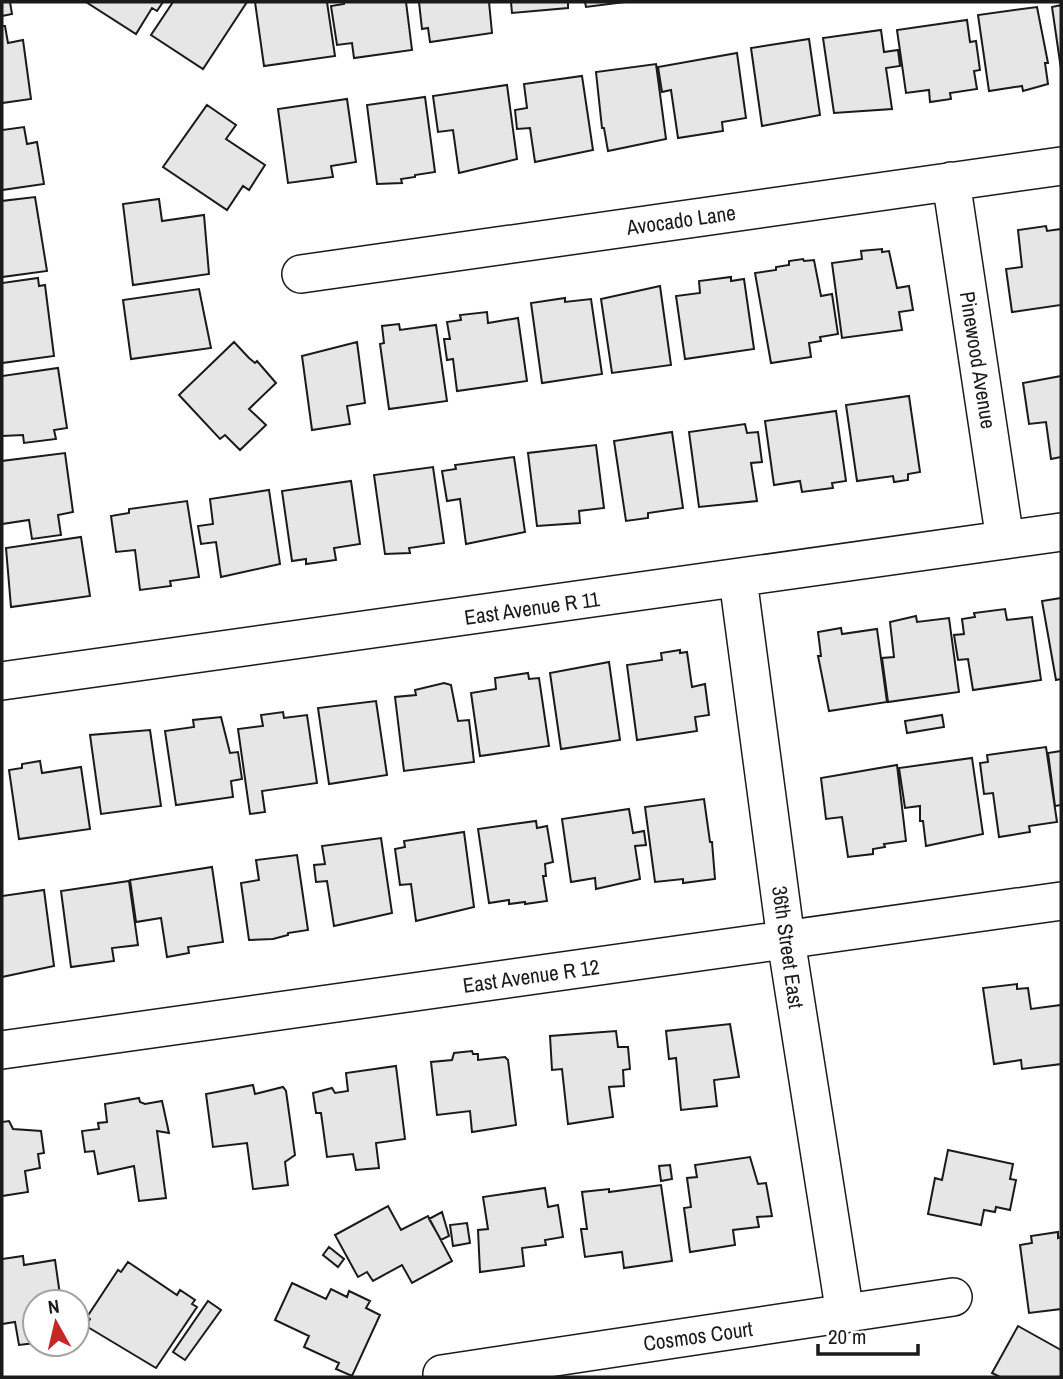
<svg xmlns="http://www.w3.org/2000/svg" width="1063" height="1379" viewBox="0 0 1063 1379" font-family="'Archivo Narrow',sans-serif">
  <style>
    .building { fill: #e6e6e6; stroke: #1a1a1a; stroke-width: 2 }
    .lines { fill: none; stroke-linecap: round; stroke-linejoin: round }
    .minor-casing { stroke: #1a1a1a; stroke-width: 40 }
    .minor { stroke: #fff; stroke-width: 37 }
    .labels { text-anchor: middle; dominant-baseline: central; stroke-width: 5; stroke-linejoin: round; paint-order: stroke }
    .street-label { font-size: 21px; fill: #1a1a1a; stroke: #fff }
  </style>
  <rect width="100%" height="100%" fill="#fff"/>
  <path class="building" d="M2,2H10L12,14L2,16Z
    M86,2H163L157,11L152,8L136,34Z
    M173,2H247L203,69L151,35Z
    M255,2H327L335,56L264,66Z
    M344,2H406L412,50L354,58L352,43L337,45L331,6L344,4Z
    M419,2H489L492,33L430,42L428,28L422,29Z
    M511,2H568V8L512,13Z
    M585,2H625L586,7Z
    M1061,5V69L1052,7Z
    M1037,7L1048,63H1045L1048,84L1023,91L1022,86L989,91L978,15Z
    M967,20L970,42L976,41L980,70L974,71L977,89L950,93L951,99L930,102L929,90L906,93L897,30Z
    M2,26H5L8,43L23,40L31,99L2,103Z
    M881,30L884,52L898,50L900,66L886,68L892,109L834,113L823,38Z
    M809,39L820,115L762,126L751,48Z
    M737,53L746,118L722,122L723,131L678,138L671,90L662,92L658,67Z
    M656,64L666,139L608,151L604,128H602L596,72Z
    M582,76L593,150L535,162L530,128L517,129L515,110L527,108L524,84Z
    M507,85L517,159L459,173L453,130L438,132L433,96Z
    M425,97L435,172L415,175V177L401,179L402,183L377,184L367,105Z
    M347,99L356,162L331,166L333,177L288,183L278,109Z
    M207,105L236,125L226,139L265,165L249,190L243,186L227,210L163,167Z
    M24,127L27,144L37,142L44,184L2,190V130Z
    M35,197L47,271L2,277V201Z
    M159,199L162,221L204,215L209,274L133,285L123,204Z
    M1046,226L1047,231L1061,229V305L1012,312L1006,269L1022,267L1018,230Z
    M882,249V252L889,251L897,288L909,286L913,310L899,312L902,330L842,338L832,263L862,259L861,251Z
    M803,259L804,261L814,260L821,296L832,294L838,334L820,337L821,341L809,343L811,357L771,363L755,273L776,270V267L789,265V261Z
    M731,277V281L744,279L754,349L685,359L676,296L700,293L699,281Z
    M38,278L39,286L45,285L54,356L2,363V283Z
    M660,286L671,365L612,373L601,299Z
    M199,289L211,348L131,359L123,300Z
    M565,298V302L591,299L602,374L542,383L531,303Z
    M487,312L488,323L518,318L527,381L457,391L453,359L447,360L444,339H450L447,322L461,320L460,315Z
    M399,324L400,330L436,325L447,401L389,409L380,344L384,343L382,326Z
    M234,342L249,358L255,363L257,361L276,383L249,409L266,425L240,450L225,435L220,439L179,395Z
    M357,342L365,403L347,406L350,424L312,430L302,356Z
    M58,368L67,428L54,430L56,439L24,443L23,435L2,436V376Z
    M1061,376V457L1051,459L1046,422L1029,424L1023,383Z
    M909,396L920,472L908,474V480L894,482L893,476L857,481L846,405Z
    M836,411L846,481L832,483L833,488L802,492L800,481L774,485L765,421Z
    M745,424L747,433L758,432L762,462L751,463L757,501L699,507L689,432Z
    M672,432L683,508L648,513V518L626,521L614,441Z
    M596,445L604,508L579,511L580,523L537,526L528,453Z
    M65,453L73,512L58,515L61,535L32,539L29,520L2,524V461Z
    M514,457L525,532L466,544L460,499L447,501L442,471L456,469L455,465Z
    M433,467L444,543L409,548L410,553L385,554L374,475Z
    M351,481L360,544L334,548L336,560L306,564V559L292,561L282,491Z
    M269,490L280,564L221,577L216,542L201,544L198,526L213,524L210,499Z
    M187,501L199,577L170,581L171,586L140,590L135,550L116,552L111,516L129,513V509Z
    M81,537L90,596L11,607L6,548Z
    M1061,598V679L1056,680L1042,601Z
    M1005,609L1007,620L1032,617L1041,680L973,690L968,659L958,660L954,635L964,634L962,619L975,617L974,613Z
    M916,616L917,622L949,618L959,692L888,702L882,658L894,657L890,622Z
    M841,628L842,634L877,629L887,702L829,711L818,656H821L818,632Z
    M680,650V653L687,652L692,687L705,684L709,715L695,717L697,731L637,740L627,665L662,660L661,653Z
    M609,662L620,740L561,749L550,673Z
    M528,673L529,679L539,678L549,746L480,756L471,693L496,689L495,678Z
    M444,683L451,685L458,721L469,720L474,762L404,771L395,697L416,695L415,690Z
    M376,701L387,775L329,784L318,708Z
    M283,712L284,718L307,715L317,783L262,791L265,812L250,814L238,729L263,726L261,715Z
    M942,715L944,727L907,733L905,721Z
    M221,717L230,753L238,752L242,779L231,781L233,797L176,805L165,731L194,727L193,720Z
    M150,730L161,806L101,814L90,735Z
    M1046,747L1057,822L1029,826L1030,832L999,837L993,793L984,794L980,763L988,762L987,755Z
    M1061,751V805L1055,806L1048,753Z
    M972,758L983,834L926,846L923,821H920V806L905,808L899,768Z
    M40,761L42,773L81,767L90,829L19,839L9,770L22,768V764Z
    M897,765L906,841L884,844L885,847L873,849V854L848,857L842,817L826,819L821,778Z
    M704,799L710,842H712L715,879L683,883V879L655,882L645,807Z
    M629,809L633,833L644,831L646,845L635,846L640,879L596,889L595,878L571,882L562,819Z
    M536,821L537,828L547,826L553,862L545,864L546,876H543L547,901L525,904V902L509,904V900L489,903L478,829Z
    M464,832L474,907L416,921L411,884L400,885L395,849L405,847L404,841Z
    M381,838L392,913L334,926L327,881L316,882L314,865L325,864L322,846Z
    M297,855L308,930L288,933V935L273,939L249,940L241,883L259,880L256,860Z
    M212,867L223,942L188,947L189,953L167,957L161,918L136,922L130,880Z
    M129,881L138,945L112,948L114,961L71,967L61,891Z
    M44,890L54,966L2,977V896Z
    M1017,984V989L1028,988L1031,1009L1061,1005V1064L1022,1069L1021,1060L994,1064L983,988Z
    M730,1024L739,1077L714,1080L717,1106L681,1110L676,1058L669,1059L666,1031Z
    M616,1031L618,1047H628L630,1069L623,1070L624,1086L609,1087L613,1117L568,1124L562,1069L552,1070L550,1036Z
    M472,1051L473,1054H478V1060L505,1057L508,1060L516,1125L472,1132L470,1111L437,1115L431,1062L452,1060L454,1053Z
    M396,1066L405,1139L376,1143L379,1168L356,1170L353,1154L327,1157L321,1113H316L313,1093L332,1088L335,1093L348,1091L346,1073Z
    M253,1085L255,1094L283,1087L286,1091L295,1155L285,1162L288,1185L253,1189L247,1143L213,1147L206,1094Z
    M139,1098L140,1102L145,1104L162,1101L169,1133L157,1131L166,1198L139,1201L134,1166L98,1174L94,1151L85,1152L82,1131L99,1129L98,1123L107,1122L105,1104Z
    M9,1121L13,1129L41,1131L44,1153L38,1154L40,1168L25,1171L28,1192L2,1196V1122Z
    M948,1150L1013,1164L1010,1179L1016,1180L1010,1210L996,1207L995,1212L984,1210L981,1225L928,1214L935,1178L942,1180Z
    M750,1157L758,1184L766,1183L772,1216L757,1217L759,1227L733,1230L735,1245L690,1252L684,1208L691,1207L687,1178L697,1177L695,1165Z
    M670,1165L672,1179L661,1181L659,1166Z
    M661,1185L672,1261L624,1268L622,1252L585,1257L581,1229H587L582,1192L609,1189V1192Z
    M545,1188L548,1207L558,1205L563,1237L545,1240L546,1245L522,1248L524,1266L480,1272L478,1230L488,1229L483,1197Z
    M388,1206L401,1230L428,1216L452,1261L412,1283L402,1265L373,1281L367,1272L358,1277L335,1235Z
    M442,1212L449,1236L441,1240L429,1219Z
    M467,1223L470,1243L453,1246L450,1225Z
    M1058,1232V1238L1061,1237V1309L1029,1313L1020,1245L1032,1243L1031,1236Z
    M329,1247L344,1259L338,1267L323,1255Z
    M23,1256L24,1265L55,1260L61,1302H35V1343L19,1345L15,1322L2,1324V1259Z
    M128,1262L177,1295L180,1290L195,1300L192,1304L197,1307L156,1368L86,1326L90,1319L87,1317L118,1270L121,1272Z
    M292,1283L326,1299L331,1289L347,1297L349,1291L370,1301L366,1308L380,1315L352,1376L336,1369L339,1363L304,1347L309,1336L275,1320Z
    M208,1301L221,1310L185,1360L173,1352Z
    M1018,1326L1061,1350V1377H1000L992,1373Z"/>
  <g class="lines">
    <defs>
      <path id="minor" d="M951,181L1005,540
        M301,274L1061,166
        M738,579L786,940L845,1314
        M2,681L1061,532
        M2,1050L1061,901
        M443,1377L442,1374L953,1297"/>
    </defs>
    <use href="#minor" class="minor-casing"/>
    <use href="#minor" class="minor"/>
  </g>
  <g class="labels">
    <g class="street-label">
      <text transform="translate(681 220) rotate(-8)">Avocado Lane</text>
      <text transform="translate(978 360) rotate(81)">Pinewood Avenue</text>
      <text transform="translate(532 608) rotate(-8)">East Avenue R 11</text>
      <text transform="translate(788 947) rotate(82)">36th Street East</text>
      <text transform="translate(531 976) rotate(-8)">East Avenue R 12</text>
      <text transform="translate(698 1336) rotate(-8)">Cosmos Court</text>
    </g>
  </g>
  <rect width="1063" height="1379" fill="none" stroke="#1a1a1a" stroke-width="7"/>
  <g transform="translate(56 1323) rotate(352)"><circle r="33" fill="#ffffff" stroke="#a3a3a3" stroke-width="2"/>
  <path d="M0-5L12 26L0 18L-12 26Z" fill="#c62828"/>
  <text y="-10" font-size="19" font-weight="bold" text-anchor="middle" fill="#1a1a1a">N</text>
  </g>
  <path d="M818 1344v10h100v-10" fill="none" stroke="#1a1a1a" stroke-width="3.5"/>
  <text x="828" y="1344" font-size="21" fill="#1a1a1a" stroke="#ffffff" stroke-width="5" paint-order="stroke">20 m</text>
</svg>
